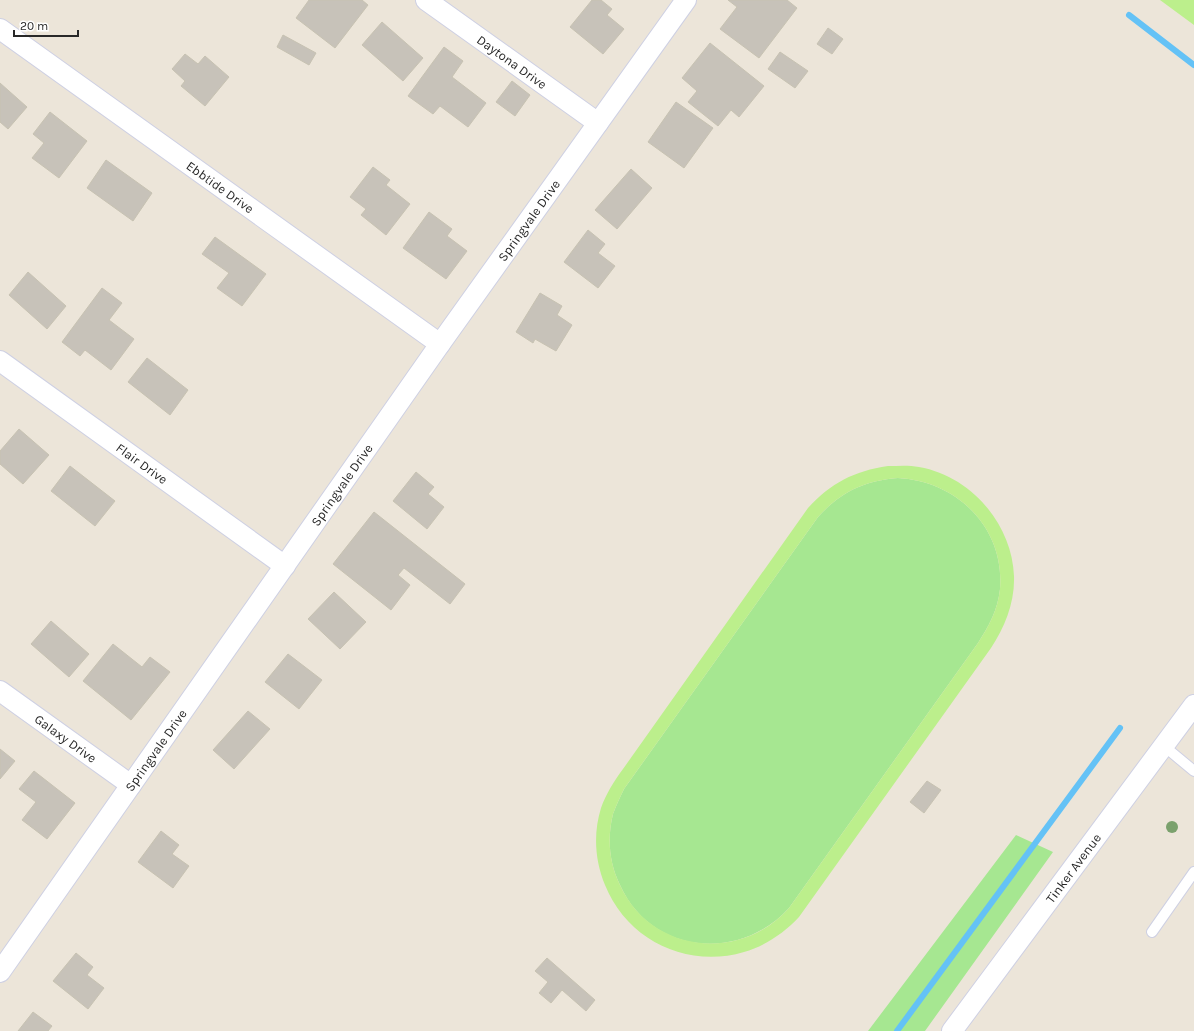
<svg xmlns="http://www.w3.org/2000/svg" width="1194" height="1031" viewBox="0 0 1194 1031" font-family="Karla,sans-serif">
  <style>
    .green { fill: #a6e791 }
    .pitch { fill: #bcef8c; fill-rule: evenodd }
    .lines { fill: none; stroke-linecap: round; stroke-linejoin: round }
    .stream { stroke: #64c2f6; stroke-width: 6 }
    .building { fill: #c7c2b9; stroke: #c7c2b2 }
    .lane-casing { stroke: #ced0e3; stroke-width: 12 }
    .street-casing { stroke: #ced0e3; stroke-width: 22 }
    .lane { stroke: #fff; stroke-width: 10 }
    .street { stroke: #fff; stroke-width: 20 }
    .tree { fill: #7ba16d }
    .labels { text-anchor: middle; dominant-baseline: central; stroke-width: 3.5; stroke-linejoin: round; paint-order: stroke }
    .street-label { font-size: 13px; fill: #282828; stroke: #fff }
  </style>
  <rect width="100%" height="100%" fill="#ece5d9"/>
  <path class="green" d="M898,478C957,481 1005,528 1000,589C998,609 989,626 978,643L789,908C739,963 651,954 620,885C609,863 607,838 613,814C616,806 620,797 624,789L818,517C841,492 863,481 898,478Z
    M1016,835L1053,852L925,1031H868Z"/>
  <path class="pitch" d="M1160,0H1194V25Z
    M888,466C898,466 909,465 919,467C971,476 1012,524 1014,576C1015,602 1005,627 991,648L799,917C784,933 765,946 744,952C687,969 627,940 605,885C595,861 593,834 601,808C606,794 614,781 623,769L808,508C831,483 854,471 888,466ZM898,478C957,481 1005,528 1000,589C998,609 989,626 978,643L789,908C740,963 651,953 620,885C609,863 607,838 613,814C616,806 620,797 624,789L818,517C841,492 863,481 898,478Z"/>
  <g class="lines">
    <path class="stream" d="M1129,15L1194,65
      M897,1031L1120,728"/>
  </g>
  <path class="building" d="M309,0H362L368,5L335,48L296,18Z
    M592,0H601L612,9L607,15L624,29L603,54L570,27Z
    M728,0H787L797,8L759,58L720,29L737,7Z
    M382,22L423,58L403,81L362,45Z
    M828,28L843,39L832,54L817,44Z
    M283,35L316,53L309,65L277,47Z
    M710,43L764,86L739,117L731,110L718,126L688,102L697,91L682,78Z
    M444,47L463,61L452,77L486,103L468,127L440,106L433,114L408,96Z
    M780,52L808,71L795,88L768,69Z
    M185,54L198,64L205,56L229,77L205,106L181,86L185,81L172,69Z
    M512,81L530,95L515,116L496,102Z
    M0,83L27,107L8,129L0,122Z
    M676,102L713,128L684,168L648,142Z
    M50,112L87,141L59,178L32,158L44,143L33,134Z
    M106,160L152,193L133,221L87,188Z
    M373,167L390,180L386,185L410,204L386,235L361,215L366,209L350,197Z
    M631,169L652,188L617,229L595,210Z
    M429,212L452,229L447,236L467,251L446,279L403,248Z
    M588,230L605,244L598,253L615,266L598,288L564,262Z
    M215,237L266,274L242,306L217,288L229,273L202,254Z
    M28,272L66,306L47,329L9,295Z
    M102,288L122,303L109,320L134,339L111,370L85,350L80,356L62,342Z
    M540,293L562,306L557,315L572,325L556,351L535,339L533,343L516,332Z
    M147,358L188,390L170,415L128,382Z
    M19,429L49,455L23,484L0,464V451Z
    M70,466L115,501L95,526L51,491Z
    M416,472L434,487L428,494L444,507L427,529L393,501Z
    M374,512L465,584L450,604L404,568L398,575L410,585L391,610L333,564Z
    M334,592L366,622L340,649L308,619Z
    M51,621L89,654L69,677L31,644Z
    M113,644L142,667L150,657L170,672L131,720L83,681Z
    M288,654L322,680L299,709L265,682Z
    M248,711L270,729L234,769L213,750Z
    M0,749L15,761L0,779Z
    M34,771L75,803L47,839L22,820L36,802L19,789Z
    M927,781L941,790L924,813L910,802Z
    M161,831L179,845L172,854L189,866L173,888L138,862Z
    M76,953L93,967L87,975L104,988L88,1009L53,981Z
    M547,958L595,1000L586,1011L562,990L551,1003L539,993L548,982L535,971Z
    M33,1012L52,1026L48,1031H18Z"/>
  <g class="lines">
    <defs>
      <path id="lane" d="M1164,746L1194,771
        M1152,932L1194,872"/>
      <g id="street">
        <path id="s1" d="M426,0L598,123"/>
        <path id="s2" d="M0,29L440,344"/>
        <path id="s3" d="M0,361L285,566"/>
        <path id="s4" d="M0,691L131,785"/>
        <path id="s5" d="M0,972L440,344L686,0"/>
        <path id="s6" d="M952,1031L1194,705"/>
      </g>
    </defs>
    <use href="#lane" class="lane-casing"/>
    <use href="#street" class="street-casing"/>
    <use href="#lane" class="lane"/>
    <use href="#street" class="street"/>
  </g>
  <circle class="tree" cx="1172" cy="827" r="6"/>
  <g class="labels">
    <g class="street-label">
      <text stroke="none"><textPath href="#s1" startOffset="106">Daytona Drive</textPath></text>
      <text stroke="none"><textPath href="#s2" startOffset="271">Ebbtide Drive</textPath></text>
      <text stroke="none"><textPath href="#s5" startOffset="919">Springvale Drive</textPath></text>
      <text stroke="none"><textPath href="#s3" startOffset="175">Flair Drive</textPath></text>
      <text stroke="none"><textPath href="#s5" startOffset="595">Springvale Drive</textPath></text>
      <text stroke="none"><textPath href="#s4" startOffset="81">Galaxy Drive</textPath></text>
      <text stroke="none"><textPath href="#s5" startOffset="271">Springvale Drive</textPath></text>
      <text stroke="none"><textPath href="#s6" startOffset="203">Tinker Avenue</textPath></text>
    </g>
  </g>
  <path d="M14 30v6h64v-6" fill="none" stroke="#282828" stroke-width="2"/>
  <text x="20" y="30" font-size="12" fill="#282828" stroke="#ffffff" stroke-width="3" paint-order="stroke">20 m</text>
</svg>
